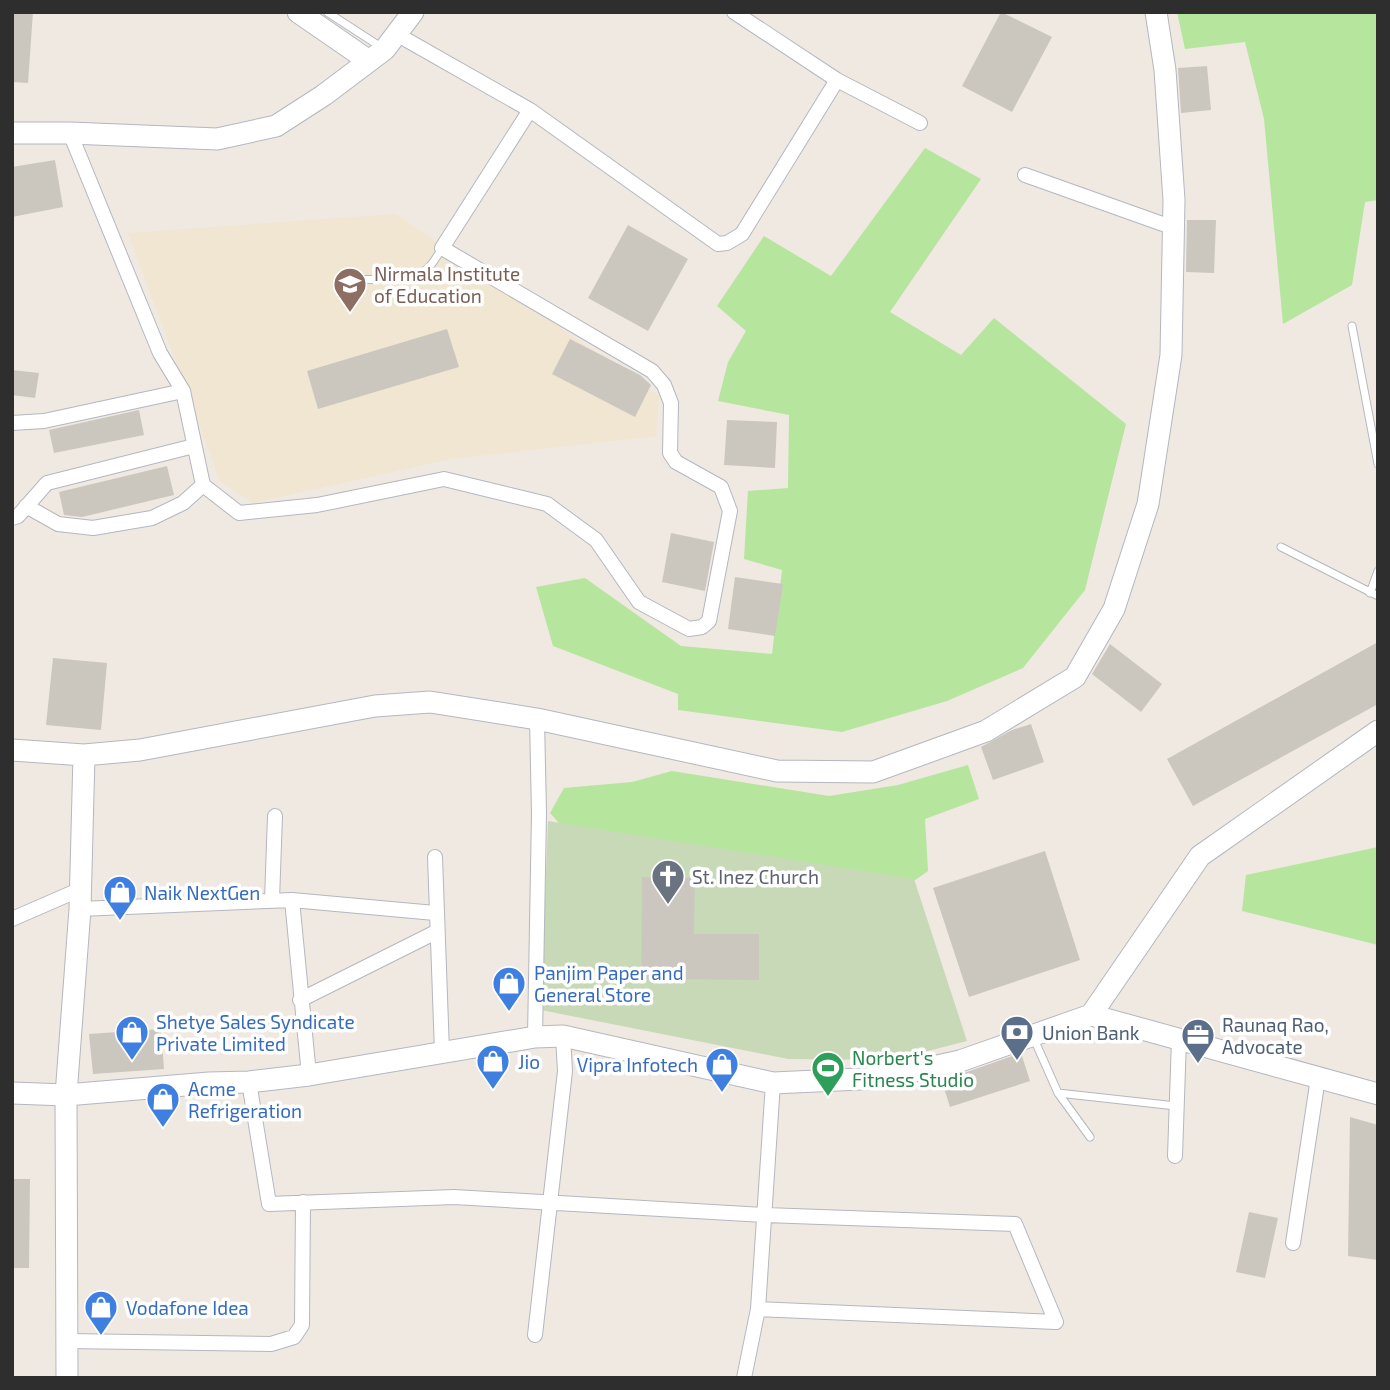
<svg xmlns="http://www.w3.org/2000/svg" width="1390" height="1390" viewBox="0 0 1390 1390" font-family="'Exo 2',sans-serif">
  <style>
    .education { fill: #f0e6d1 }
    .green { fill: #b6e59e }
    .cemetery { fill: #c8d9b8 }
    .building { fill: #cbc7bf }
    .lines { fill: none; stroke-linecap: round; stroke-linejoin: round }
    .lane-casing { stroke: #b4b7c1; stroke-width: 9 }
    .street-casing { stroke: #b4b7c1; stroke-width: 16 }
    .secondary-casing { stroke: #b4b7c1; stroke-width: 23 }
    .lane { stroke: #fff; stroke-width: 7 }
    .street { stroke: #fff; stroke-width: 14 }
    .secondary { stroke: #fff; stroke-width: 21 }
    .labels { text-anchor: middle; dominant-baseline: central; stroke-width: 7; stroke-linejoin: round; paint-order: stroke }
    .education-label { font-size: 19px; fill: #785e54; stroke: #fff; text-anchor: start }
    .worship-label { font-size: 19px; fill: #5b616d; stroke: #fff; text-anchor: start }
    .shop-label { font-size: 19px; fill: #366cbe; stroke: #fff; text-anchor: start }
    .service-label { font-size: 19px; fill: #4e5e75; stroke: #fff; text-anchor: start }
    .leisure-label { font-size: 19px; fill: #27864d; stroke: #fff; text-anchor: start }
  </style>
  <rect width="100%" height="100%" fill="#efe9e1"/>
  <path class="education" d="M396,214L659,396L656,436L451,459L253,503L220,481L128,233Z"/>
  <path class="green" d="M1177,12H1378V200L1365,202L1352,285L1283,324L1264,119L1245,42L1185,49Z
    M925,148L981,179L890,312L961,355L994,318L1126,424L1085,590L1023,668L947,701L842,732L678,710V694L553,646L536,587L585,578L681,646L772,654L782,570L744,559L748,491L788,488L789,415L718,401L728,362L746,331L717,306L764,236L831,276Z
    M968,765L979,799L925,819L928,871L908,885L575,841L550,813L564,788L632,782L672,771L829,796L898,785Z
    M1378,847V945L1242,911L1246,875Z"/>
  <path class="cemetery" d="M548,821L914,879L967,1041L893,1060L788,1059L541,1010Z"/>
  <path class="building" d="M12,12H33L28,83L12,82Z
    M1001,12L1052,37L1012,112L962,86Z
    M1207,66L1211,110L1181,113L1178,68Z
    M55,160L63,207L12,217V167Z
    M1187,220H1216L1214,273L1186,272Z
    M628,225L688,259L648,331L588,298Z
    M447,329L459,367L318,409L307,371Z
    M570,339L640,375L651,385L635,417L552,374Z
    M12,370L39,373L35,398L12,395Z
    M139,410L144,435L54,453L49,430Z
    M727,420L777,422L775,468L724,465Z
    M167,466L174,495L82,517L64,515L59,492Z
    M671,533L714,542L705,591L662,582Z
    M735,577L783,584L775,636L728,629Z
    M1378,642V704L1193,806L1167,759Z
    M1110,644L1162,684L1141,712L1092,674Z
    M53,658L107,663L101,730L46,725Z
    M1031,724L1044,762L993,780L981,747L1012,730Z
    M1045,851L1080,960L969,997L933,888Z
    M642,877L695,878L694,934H759V980L641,979Z
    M161,1029L164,1069L93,1074L89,1034Z
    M1021,1053L1030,1081L950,1107L941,1079L964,1073Z
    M1350,1117L1378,1125V1260L1348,1256Z
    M12,1179H30L29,1268H12Z
    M1249,1212L1278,1218L1265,1278L1236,1272Z"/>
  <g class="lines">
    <defs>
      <path id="lane" d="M327,12L381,47
        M340,279C362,279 413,284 429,267C434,262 438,255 442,248
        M1352,326L1378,464
        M1281,547L1378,596
        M1370,593L1378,571
        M1034,1039L1058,1093L1090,1137
        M1058,1093L1176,1106"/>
      <path id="street" d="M734,12L837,80L920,123
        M398,35L530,110L718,244L727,243L742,234L837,80
        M70,133L160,353L183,391L203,485L239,513L317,505L444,479L547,504L596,540L639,602L689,629L702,627L709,621L730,511L721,487L676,462L670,453L671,403L664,385L652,371L442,248L530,110
        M1025,175L1174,228
        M12,423L44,421L183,391
        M26,506L58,524L93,528L152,518L183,503L203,485
        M12,518L18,516L47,483L194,446
        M435,857L442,1052
        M272,900L275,816
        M292,900L435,913
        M80,909L292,900L309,1075
        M12,919L81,889
        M300,1000L436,932
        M535,1037L539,813L537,719
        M249,1082L269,1204L454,1197L765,1215L1015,1224L1056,1322L758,1309
        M1175,1156L1179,1039
        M1293,1243L1318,1078
        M535,1335L565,1071L563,1036
        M67,1341L271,1344L294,1337L302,1325L303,1202
        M744,1378L758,1309L773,1083"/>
      <path id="secondary" d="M298,12L369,61
        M12,133H70L217,139L276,126L324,95L385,49L413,12
        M12,750L84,755L140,750L375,706L430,702L537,719L777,771L873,772L986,731L1075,677L1114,609L1148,504L1171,355L1174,200L1165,70L1156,12
        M1091,1015L1200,856L1378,731
        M12,1093L66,1095L209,1083L249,1082L309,1075L535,1037L563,1036L773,1083L882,1078L960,1061L1091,1015L1378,1094
        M67,1378L66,1095L80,909L84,755"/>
    </defs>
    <use href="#lane" class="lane-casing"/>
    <use href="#street" class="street-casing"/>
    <use href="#secondary" class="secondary-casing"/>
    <use href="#lane" class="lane"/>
    <use href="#street" class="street"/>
    <use href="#secondary" class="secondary"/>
  </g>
  <defs>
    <symbol id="university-pin" viewBox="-11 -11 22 30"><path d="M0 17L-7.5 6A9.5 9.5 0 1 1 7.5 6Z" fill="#8d6e63" stroke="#fff"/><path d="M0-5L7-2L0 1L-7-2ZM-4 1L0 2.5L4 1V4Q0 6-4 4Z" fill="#fff"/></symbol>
    <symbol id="church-pin" viewBox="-11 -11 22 30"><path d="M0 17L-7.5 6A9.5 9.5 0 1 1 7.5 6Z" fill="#6b7280" stroke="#fff"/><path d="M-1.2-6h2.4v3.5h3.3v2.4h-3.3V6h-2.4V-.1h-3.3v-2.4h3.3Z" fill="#fff"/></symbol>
    <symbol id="shop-pin" viewBox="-11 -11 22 30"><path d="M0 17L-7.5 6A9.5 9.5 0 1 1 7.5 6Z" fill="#3f7fe0" stroke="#fff"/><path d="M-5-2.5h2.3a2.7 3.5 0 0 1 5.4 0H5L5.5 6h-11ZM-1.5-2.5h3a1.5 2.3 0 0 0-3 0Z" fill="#fff"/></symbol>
    <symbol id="bank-pin" viewBox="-11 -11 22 30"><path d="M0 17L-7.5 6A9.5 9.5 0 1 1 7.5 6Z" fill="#5c6f8a" stroke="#fff"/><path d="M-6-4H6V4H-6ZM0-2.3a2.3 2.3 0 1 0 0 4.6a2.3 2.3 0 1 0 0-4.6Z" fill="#fff"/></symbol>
    <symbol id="office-pin" viewBox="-11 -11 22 30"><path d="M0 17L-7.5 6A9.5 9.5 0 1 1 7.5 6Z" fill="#5c6f8a" stroke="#fff"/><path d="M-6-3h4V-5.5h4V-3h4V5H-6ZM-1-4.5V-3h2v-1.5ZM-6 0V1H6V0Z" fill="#fff"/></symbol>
    <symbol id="stadium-pin" viewBox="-11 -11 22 30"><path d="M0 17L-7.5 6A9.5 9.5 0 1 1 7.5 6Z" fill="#2e9e5b" stroke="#fff"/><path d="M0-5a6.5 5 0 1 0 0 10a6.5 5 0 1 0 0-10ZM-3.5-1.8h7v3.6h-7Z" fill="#fff"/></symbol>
  </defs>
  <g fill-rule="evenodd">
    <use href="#university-pin" x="331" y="265" width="38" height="52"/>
    <use href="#church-pin" x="649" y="857" width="38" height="52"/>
    <use href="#shop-pin" x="101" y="873" width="38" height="52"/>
    <use href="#shop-pin" x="490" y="964" width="38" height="52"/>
    <use href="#shop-pin" x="113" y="1013" width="38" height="52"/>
    <use href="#bank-pin" x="998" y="1013" width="38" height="52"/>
    <use href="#office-pin" x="1179" y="1016" width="38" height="52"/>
    <use href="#shop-pin" x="474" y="1042" width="38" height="52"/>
    <use href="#shop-pin" x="703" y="1045" width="38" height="52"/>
    <use href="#stadium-pin" x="809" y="1049" width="38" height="52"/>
    <use href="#shop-pin" x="144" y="1080" width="38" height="52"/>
    <use href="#shop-pin" x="82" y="1288" width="38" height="52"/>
  </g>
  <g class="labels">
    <g class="education-label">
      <text x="374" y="273">Nirmala Institute<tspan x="374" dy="22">of Education</tspan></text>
    </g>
    <g class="worship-label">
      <text x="692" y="876">St. Inez Church</text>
    </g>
    <g class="shop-label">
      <text x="144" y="892">Naik NextGen</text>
      <text x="534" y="972">Panjim Paper and<tspan x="534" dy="22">General Store</tspan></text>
      <text x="156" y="1021">Shetye Sales Syndicate<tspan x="156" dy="22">Private Limited</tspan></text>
      <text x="518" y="1061">Jio</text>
      <text x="698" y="1064" text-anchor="end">Vipra Infotech</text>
      <text x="188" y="1088">Acme<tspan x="188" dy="22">Refrigeration</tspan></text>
      <text x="126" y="1307">Vodafone Idea</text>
    </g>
    <g class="service-label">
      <text x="1222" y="1024">Raunaq Rao,<tspan x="1222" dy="22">Advocate</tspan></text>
      <text x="1042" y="1032">Union Bank</text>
    </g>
    <g class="leisure-label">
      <text x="852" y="1057">Norbert's<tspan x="852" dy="22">Fitness Studio</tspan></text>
    </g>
  </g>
  <rect width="1390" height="1390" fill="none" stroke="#2e2e2e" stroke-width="28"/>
</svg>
